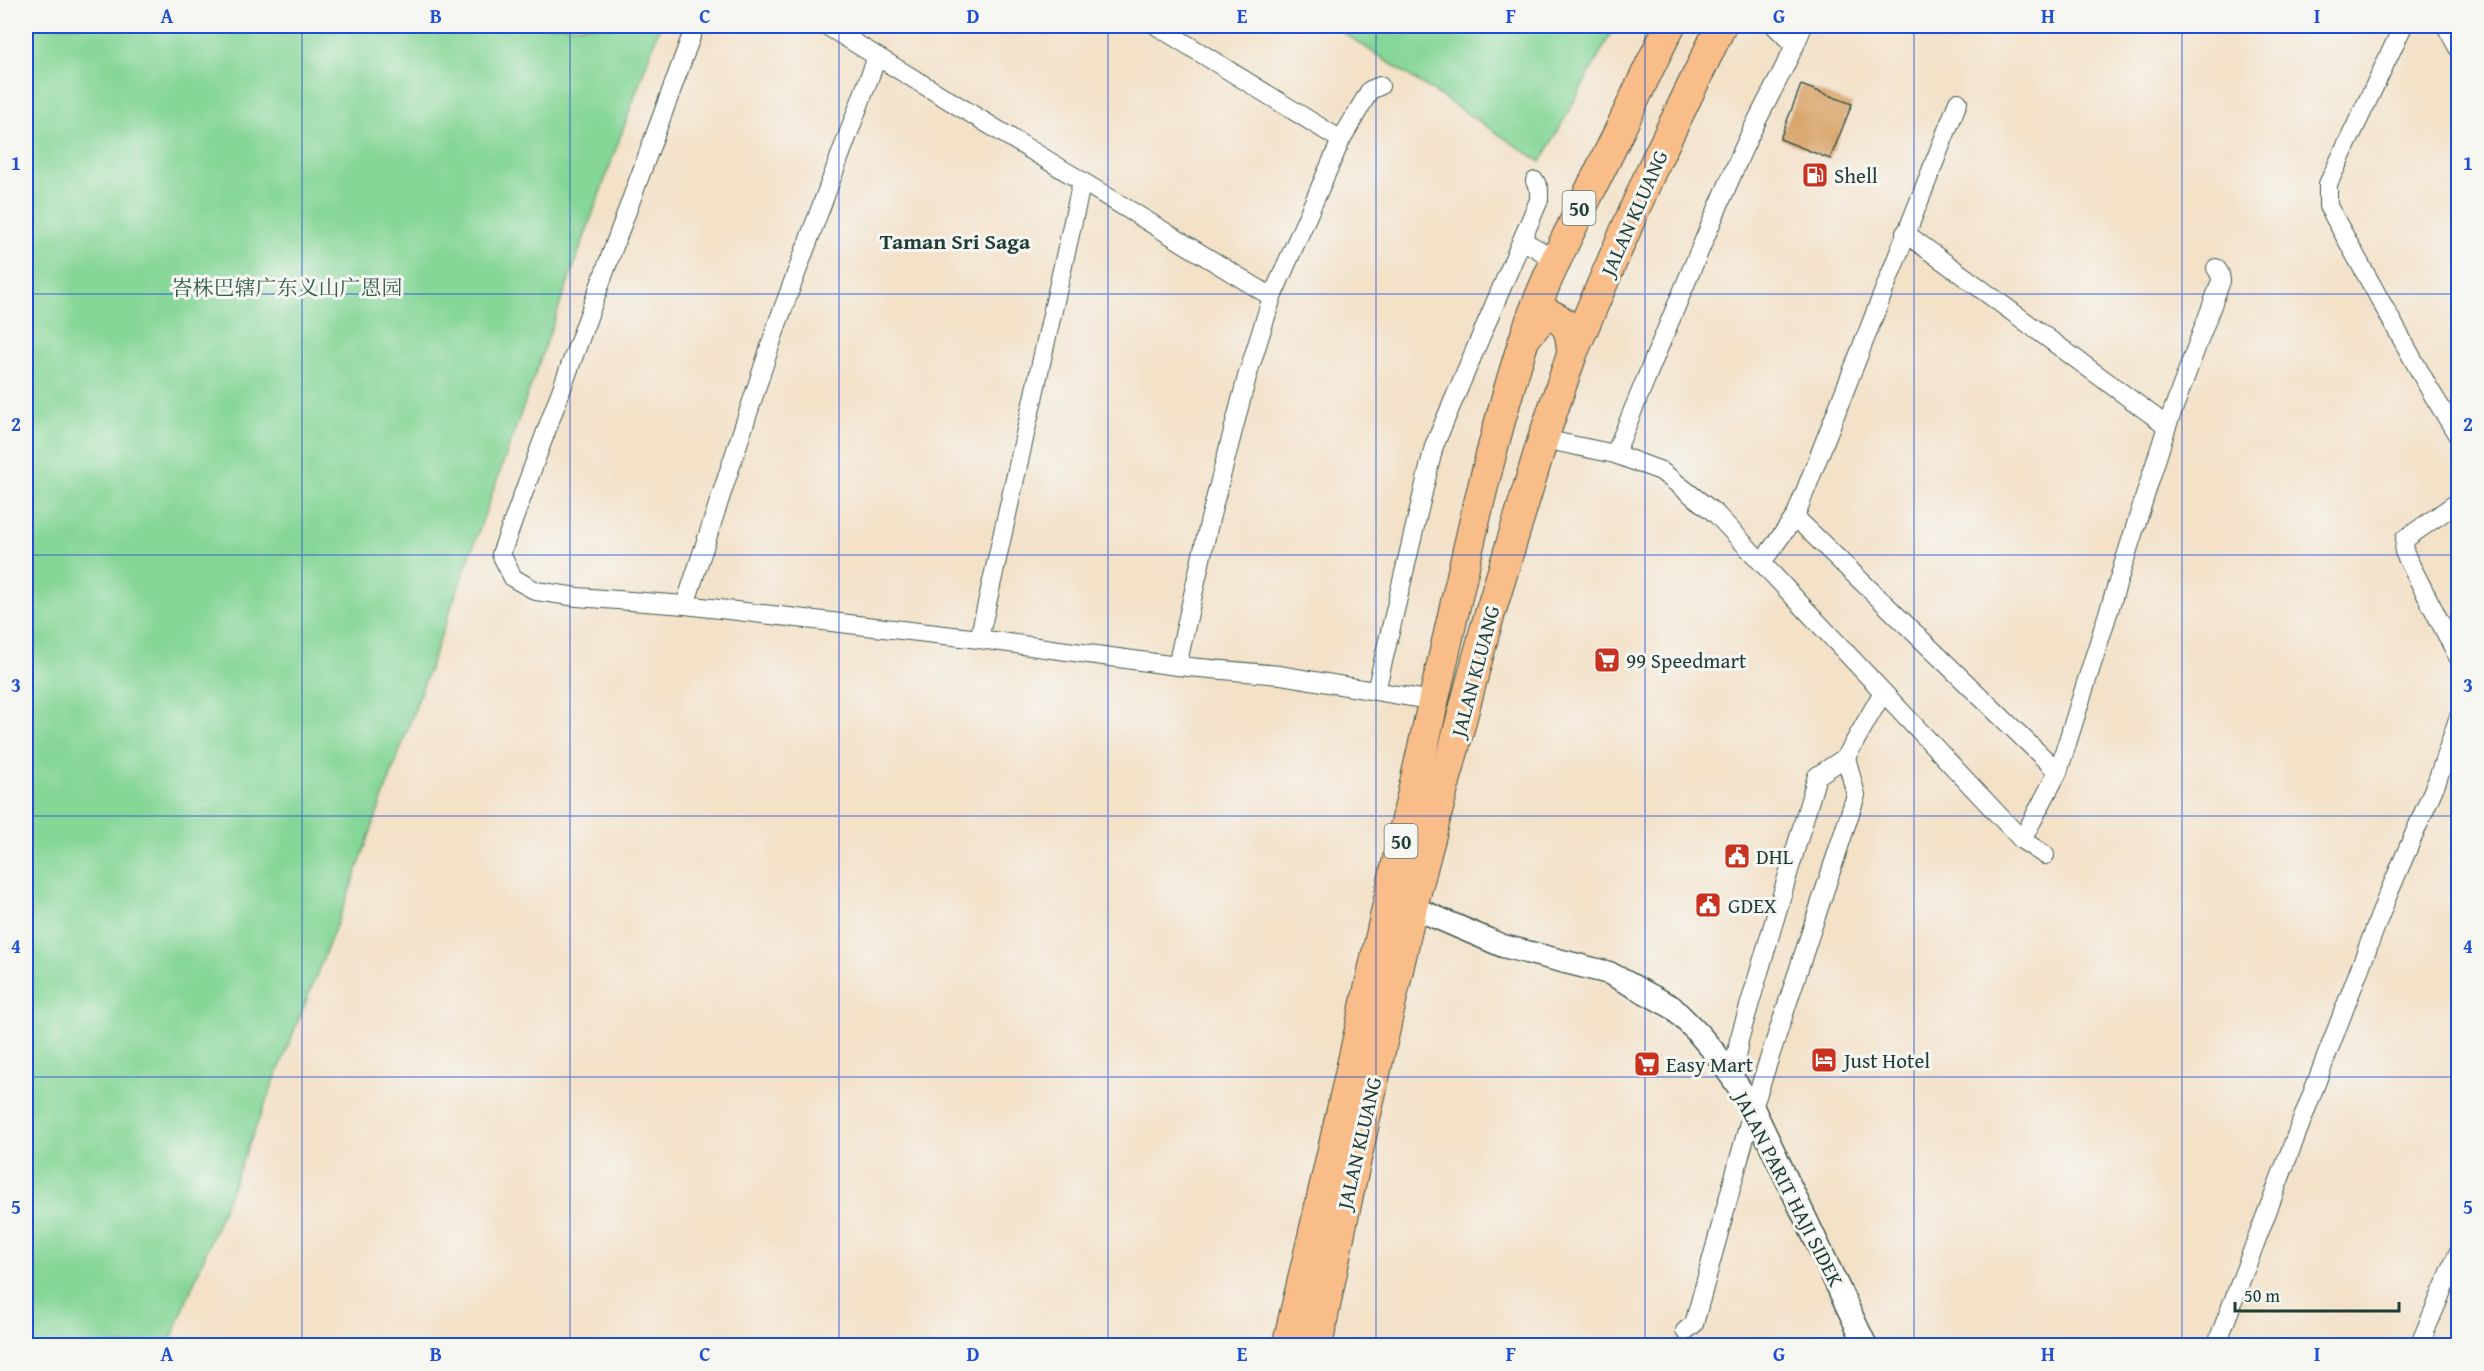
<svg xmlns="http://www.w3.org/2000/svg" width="2484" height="1371" viewBox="0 0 2484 1371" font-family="'Gentium Book Plus','Noto Serif SC',serif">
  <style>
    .green { fill: #85d697; stroke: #528a66; stroke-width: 1.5 }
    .building { fill: #d49957 }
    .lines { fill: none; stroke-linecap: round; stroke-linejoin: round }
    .minor-casing { stroke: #3f564a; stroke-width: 20 }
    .tertiary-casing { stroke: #3f564a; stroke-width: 25 }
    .trunk-casing { stroke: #3f564a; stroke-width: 32 }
    .minor { stroke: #fff; stroke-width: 18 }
    .tertiary { stroke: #fff; stroke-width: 22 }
    .trunk { stroke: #f8bd89; stroke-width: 30 }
    .grid { fill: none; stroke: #1d4ed8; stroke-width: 1.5; stroke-opacity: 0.55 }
    .labels { text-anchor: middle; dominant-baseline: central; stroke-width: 6; stroke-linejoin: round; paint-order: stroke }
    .shield { fill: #f6f6f2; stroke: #60746d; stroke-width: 1.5 }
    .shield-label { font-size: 20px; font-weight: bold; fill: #1f3d34 }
    .poi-label { font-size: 21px; fill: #1f3d34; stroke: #f6f6f2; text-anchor: start }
    .street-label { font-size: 21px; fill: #1f3d34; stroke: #f6f6f2 }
    .park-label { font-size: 21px; fill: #335c48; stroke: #f6f6f2 }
    .neighbourhood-label { font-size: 22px; font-weight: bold; fill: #1f3d34; stroke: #f6f6f2 }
    .neatline { fill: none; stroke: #1d4ed8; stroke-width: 2 }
    .grid-label { font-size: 20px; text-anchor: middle; font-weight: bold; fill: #1d4ed8 }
  </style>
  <rect width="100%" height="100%" fill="#f6f6f2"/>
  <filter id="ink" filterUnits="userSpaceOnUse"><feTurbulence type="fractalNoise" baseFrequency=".0167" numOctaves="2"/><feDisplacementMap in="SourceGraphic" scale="12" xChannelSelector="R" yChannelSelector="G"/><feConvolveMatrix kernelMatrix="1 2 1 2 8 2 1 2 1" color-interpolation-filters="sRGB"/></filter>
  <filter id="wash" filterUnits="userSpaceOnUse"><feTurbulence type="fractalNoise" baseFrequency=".008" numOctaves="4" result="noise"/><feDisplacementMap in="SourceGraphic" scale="24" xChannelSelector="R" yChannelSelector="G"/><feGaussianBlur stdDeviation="1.35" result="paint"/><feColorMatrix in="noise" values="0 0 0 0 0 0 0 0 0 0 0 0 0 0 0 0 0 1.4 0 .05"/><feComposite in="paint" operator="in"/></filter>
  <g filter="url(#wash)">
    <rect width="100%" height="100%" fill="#f3e1c8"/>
    <path class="green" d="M26,26H660L345,903L169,1345H26Z
      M1333,26H1615L1541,162Z"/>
    <g id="blocks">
      <path class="building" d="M1801,85L1852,104L1830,159L1780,139Z"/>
    </g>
  </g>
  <g filter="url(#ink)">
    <use href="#blocks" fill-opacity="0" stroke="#3f564a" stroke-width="1.5"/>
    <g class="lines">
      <defs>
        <path id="minor" d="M695,26L501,554L513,578L536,591L577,597L685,605L979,639L1177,666L1280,675L1434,701
          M827,26L1272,297
          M1157,26L1341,140
          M1775,26L1795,46
          M2403,26L2328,184V206L2430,390L2458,436
          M2446,26L2458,48
          M1905,233L2167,426
          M1522,240L1556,260
          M1543,439L1615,454L1661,471L1716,514L2022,840L2045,855
          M1615,454C1656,353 1698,253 1741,154C1760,110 1786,70 1803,26
          M2458,502L2405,539L2404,552L2458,657
          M1795,517L2058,772
          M1762,562L1795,517L1958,102
          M685,605L778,322L877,57
          M979,639L1082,181
          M1177,666L1210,519L1247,377L1272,297L1341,140L1370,90L1380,86
          M1376,691L1434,446L1539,200V189L1535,181
          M2022,840L2058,772L2167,426L2221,281L2220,274L2216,268
          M1733,1079L1739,1040L1817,776L1846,757L1883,692
          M1685,1331L1694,1324L1753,1108L1856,795L1846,757
          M2216,1346L2387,897L2437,781L2458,719
          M2419,1346L2458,1253"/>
        <path id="tertiary" d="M1412,907L1503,946L1609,973L1672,1007L1697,1032L1716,1054L1753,1108L1866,1346"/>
        <path id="trunk" d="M1525,338L1542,318L1551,315C1570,323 1571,335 1572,354
          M1287,1346C1339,1132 1384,917 1433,703C1461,582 1486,458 1524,340C1547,269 1584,205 1616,138C1634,100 1651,62 1670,26
          M1317,1346L1341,1227L1412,907L1485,630L1543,439L1572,354L1652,169L1721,26"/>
      </defs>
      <use href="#minor" class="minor-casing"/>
      <use href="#tertiary" class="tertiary-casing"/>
      <use href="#trunk" class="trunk-casing"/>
      <use href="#minor" class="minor"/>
      <use href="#tertiary" class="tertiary"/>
      <use href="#trunk" class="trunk"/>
    </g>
  </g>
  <path class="grid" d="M302,26V1346M570,26V1346M839,26V1346M1108,26V1346M1376,26V1346M1645,26V1346M1914,26V1346M2182,26V1346M26,294H2458M26,555H2458M26,816H2458M26,1077H2458"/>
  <defs>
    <symbol id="fuel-square" viewBox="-11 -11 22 22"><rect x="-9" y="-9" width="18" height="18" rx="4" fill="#c8321e" stroke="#f6f6f2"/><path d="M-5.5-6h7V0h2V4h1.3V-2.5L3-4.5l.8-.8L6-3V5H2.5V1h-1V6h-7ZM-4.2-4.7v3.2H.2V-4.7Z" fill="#fff"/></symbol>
    <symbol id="supermarket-square" viewBox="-11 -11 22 22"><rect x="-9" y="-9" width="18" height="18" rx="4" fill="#c8321e" stroke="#f6f6f2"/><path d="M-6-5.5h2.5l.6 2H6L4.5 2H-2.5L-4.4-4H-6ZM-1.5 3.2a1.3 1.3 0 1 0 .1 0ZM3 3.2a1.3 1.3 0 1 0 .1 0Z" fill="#fff"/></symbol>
    <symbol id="civic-square" viewBox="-11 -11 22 22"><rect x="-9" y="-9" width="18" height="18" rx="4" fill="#c8321e" stroke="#f6f6f2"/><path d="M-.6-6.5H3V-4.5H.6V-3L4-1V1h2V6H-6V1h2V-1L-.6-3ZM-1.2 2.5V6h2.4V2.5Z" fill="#fff"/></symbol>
    <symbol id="hotel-square" viewBox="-11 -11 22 22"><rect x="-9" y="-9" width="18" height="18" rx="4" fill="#c8321e" stroke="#f6f6f2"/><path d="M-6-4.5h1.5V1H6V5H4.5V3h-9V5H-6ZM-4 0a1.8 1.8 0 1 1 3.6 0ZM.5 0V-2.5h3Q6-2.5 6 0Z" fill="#fff"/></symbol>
  </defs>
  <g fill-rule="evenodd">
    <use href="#fuel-square" x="1800" y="160" width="30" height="30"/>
    <use href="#supermarket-square" x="1592" y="645" width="30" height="30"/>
    <use href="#civic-square" x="1722" y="841" width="30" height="30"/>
    <use href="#civic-square" x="1693" y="890" width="30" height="30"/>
    <use href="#hotel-square" x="1809" y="1045" width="30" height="30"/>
    <use href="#supermarket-square" x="1632" y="1049" width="30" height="30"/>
  </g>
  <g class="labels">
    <g class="shield">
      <rect x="1562.5" y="191" width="33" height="34" rx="4.5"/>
      <rect x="1384.5" y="824" width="33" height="34" rx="4.5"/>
    </g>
    <g class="shield-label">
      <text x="1579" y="208">50</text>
      <text x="1401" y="841">50</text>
    </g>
    <g class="poi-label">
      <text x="1834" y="175">Shell</text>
      <text x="1626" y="660">99 Speedmart</text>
      <text x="1756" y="856">DHL</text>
      <text x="1728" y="905">GDEX</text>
      <text x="1844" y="1060">Just Hotel</text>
      <text x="1666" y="1064">Easy Mart</text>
    </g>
    <g class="street-label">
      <text transform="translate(1634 213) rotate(-66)">JALAN KLUANG</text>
      <text transform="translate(1475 671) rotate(-75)">JALAN KLUANG</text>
      <text transform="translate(1359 1143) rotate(-77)">JALAN KLUANG</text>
      <text transform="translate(1789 1189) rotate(63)">JALAN PARIT HAJI SIDEK</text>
    </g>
    <g class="park-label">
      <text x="287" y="287">峇株巴辖广东义山广恩园</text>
    </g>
    <g class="neighbourhood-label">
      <text x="955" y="241">Taman Sri Saga</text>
    </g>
  </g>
  <rect width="2484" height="1371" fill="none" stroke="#f6f6f2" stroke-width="66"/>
  <path d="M2235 1302v9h164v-9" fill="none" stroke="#1f3d34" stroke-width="3"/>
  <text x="2244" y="1302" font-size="18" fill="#1f3d34" stroke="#f6f6f2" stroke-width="4.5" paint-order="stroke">50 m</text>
  <rect x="33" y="33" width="2418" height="1305" class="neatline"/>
  <g class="grid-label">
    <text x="167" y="23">A</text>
    <text x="436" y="23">B</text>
    <text x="705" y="23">C</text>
    <text x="973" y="23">D</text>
    <text x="1242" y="23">E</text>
    <text x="1511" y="23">F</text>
    <text x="1779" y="23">G</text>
    <text x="2048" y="23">H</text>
    <text x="2317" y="23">I</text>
    <text x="16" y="170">1</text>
    <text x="2468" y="170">1</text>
    <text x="16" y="431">2</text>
    <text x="2468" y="431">2</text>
    <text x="16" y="692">3</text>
    <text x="2468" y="692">3</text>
    <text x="16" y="953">4</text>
    <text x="2468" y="953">4</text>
    <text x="16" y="1214">5</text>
    <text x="2468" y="1214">5</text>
    <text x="167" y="1361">A</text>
    <text x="436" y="1361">B</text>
    <text x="705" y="1361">C</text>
    <text x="973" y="1361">D</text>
    <text x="1242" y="1361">E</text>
    <text x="1511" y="1361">F</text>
    <text x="1779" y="1361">G</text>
    <text x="2048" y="1361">H</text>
    <text x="2317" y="1361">I</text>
  </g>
</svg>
